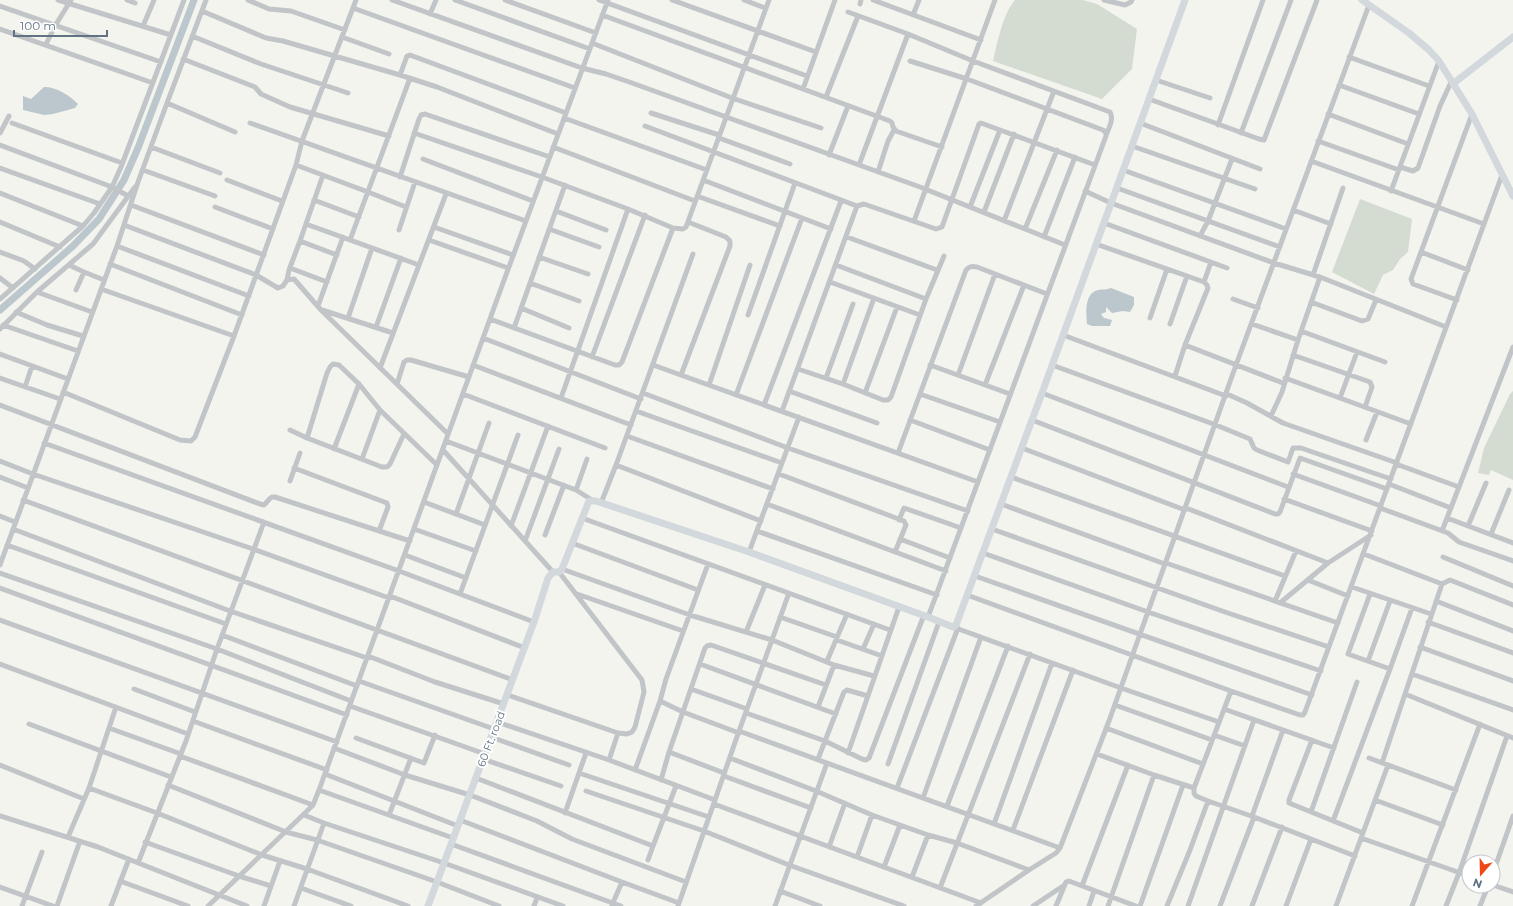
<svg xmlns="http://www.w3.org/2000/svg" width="1513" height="906" viewBox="0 0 1513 906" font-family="Montserrat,sans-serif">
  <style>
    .green { fill: #d4dbd0 }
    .water { fill: #bbc7cc }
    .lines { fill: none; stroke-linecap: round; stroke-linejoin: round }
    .canal { stroke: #bbc7cc; stroke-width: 7 }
    .street { stroke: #c1c5c8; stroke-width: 5 }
    .secondary { stroke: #d2d8dc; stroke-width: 7 }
    .labels { text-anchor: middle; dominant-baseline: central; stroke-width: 4; stroke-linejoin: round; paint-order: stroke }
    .street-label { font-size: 11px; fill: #617383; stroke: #fff }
  </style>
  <rect width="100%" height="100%" fill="#f4f4ef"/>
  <path class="green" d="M1015,0H1083L1097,4L1137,29L1132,69L1102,99L993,61C997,44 1003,13 1015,0Z
    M1360,199L1412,219L1408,252L1400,259L1393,270L1383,275L1374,294L1332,272Z
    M1513,391V480L1491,470L1489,475L1478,473L1484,448L1510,394Z"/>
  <path class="water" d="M44,87C57,87 69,95 78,104L75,108L53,114L44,115L23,110V96L31,99Z
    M1111,288L1134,297V305L1130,312L1123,311L1112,313L1106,307V312L1101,314L1104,318L1112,320L1110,326H1092L1087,324C1086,314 1084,293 1098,290C1103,289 1106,290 1111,288Z"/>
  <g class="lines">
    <path class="canal" d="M0,310L73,246L99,219L124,180L138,148L194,0"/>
    <path class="street" d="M58,0L171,35
      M127,0L135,3
      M248,0L269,9L291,11L345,30
      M392,0L582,68L606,74L632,83L920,187L1065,245
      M455,0L590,49
      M505,0L596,33
      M599,0L807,76
      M672,0L816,52
      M744,0L765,8
      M873,0L981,40
      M1104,0L1125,5L1131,2L1132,0
      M860,4L861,0
      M0,6L161,62
      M353,8L575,88
      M202,11L266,38L283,41L400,75L437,87L558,134
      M848,12L908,34L973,61L1110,112C1114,119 1109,128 1106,135
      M430,14L436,0
      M602,15L890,121L892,123L893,127L896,131L942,147
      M913,15L919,0
      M143,26L154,0
      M0,29L153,83
      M192,36L261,64L348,93
      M342,37L389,54
      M592,43L732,98L821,128
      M46,44L55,26L71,0
      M1349,57L1429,86
      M183,59L255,87L261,94L290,107L389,136
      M910,61L967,79L1103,130L1106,133V136L928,617
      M400,75L407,56L410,55L566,113
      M1156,80L1210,98
      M1339,85L1419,114
      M803,89L835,0
      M826,97L858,16
      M1149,99L1259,139L1264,140L1317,0
      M167,103L235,132
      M651,113L719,135
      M1328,114L1408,144
      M564,118L707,170
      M12,123L122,163
      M250,123L526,221
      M1140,123L1260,169
      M1218,125L1263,0
      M645,126L857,206
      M0,133L9,116
      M414,133L542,177
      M1241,133L1291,0
      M719,138L790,164
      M1318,141L1399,170
      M0,145L112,187L128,196
      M1132,146L1255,189
      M151,147L220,173
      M553,147L695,201
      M829,155L848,106
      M423,159L533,201
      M1311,161L1484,224
      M296,165L368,192L406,207
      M859,165L908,34
      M1400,167L1413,171L1418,168L1440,106L1452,80
      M0,168L100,204
      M143,170L215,196
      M1123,170L1286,229
      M878,172L888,141L894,130
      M323,175L300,241L337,255
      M400,177L419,119L421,115L425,114L550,157
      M542,177L628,209L673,228L683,229L686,227L769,0
      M227,180L282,201
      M703,180L831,229
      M1117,188L1280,247
      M1085,191L1111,203L1274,263L1320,277L1446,327
      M1391,191L1439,61
      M0,193L83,226
      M697,196L780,226
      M314,200L359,217
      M131,205L264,255
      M215,207L273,229
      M970,207L1000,130
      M1293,210L1331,224
      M556,211L606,230
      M984,212L1014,134
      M914,221L995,0
      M1004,221L1054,91
      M0,222L60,247
      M1104,223L1227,268
      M306,224L419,265
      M124,225L256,275L278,288L283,286L287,280L294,279L321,310L448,434
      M434,227L513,255
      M549,229L599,247
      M1025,229L1057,150
      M399,230L415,182
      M1200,236L1208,221L1232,159
      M847,237L937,270
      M1044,237L1075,157
      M350,240L410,78
      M429,240L508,268
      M1096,244L1204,282L1207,285L1208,288L1185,345L1175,376
      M117,246L249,296
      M0,252L24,261L35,269
      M1421,252L1468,270
      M539,257L588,274
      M110,264L242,315
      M69,265L84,272
      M836,265L926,299
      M290,268L327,282
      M1313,275L1343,188
      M0,278L13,288
      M287,280L289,270L300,241
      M830,282L920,315
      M1204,282L1211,262
      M530,283L579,301
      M101,289L234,336
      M76,290L84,272L104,280
      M37,292L92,312
      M0,299L83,226L94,213L112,187L121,167L184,0
      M1233,299L1258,308
      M1457,300L1413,284L1411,279L1472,114
      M1311,302L1362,321L1368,319L1376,300
      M318,306L343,237
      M521,308L569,328
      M322,310L393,333
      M16,312L47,325L83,336
      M748,315L795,183
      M348,318L372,248
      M1150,318L1167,269
      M490,319L615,365H619L622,362L673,228
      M1170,324L1187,276
      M1252,324L1298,340
      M3,325L78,351
      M376,327L401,258
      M514,328L565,185
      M0,329L37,292L93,244L135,187
      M1301,331L1385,362
      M1063,335L1226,396
      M483,338L641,399
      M1185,345L1283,383
      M0,354L68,379
      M1293,355L1370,382L1372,387L1365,407
      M592,357L645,215
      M473,365L631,425
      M653,365L978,482
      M930,365L1010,394
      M1052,365L1216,425L1250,439L1254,448L1257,450L1288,462L1293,448H1301L1391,479
      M380,368L446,194
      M798,369L843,384L883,400H888L891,397L926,299L944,256
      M681,375L730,246V241L726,237L688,222
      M958,375L995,274
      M0,378L60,399
      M826,378L853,304
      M1285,378L1411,424
      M397,384L404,362L407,360H411L469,377
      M843,384L874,298
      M709,385L750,265
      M985,385L1024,285
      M25,387L32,366
      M789,391L877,423
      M63,392L180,440L191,441L195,437L234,336L296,165L302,141L356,0
      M643,393L788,448L968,511
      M865,393L897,307
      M1042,393L1288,487
      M463,394L605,448
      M920,394L1000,422
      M1227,394L1247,403L1283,423L1397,463
      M736,395L802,218
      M561,398L628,209
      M1340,398L1357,352
      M0,405L260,504L264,505C267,503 268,499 272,497H275L410,541
      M764,405L841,201
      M636,411L782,463
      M782,411L857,206L864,204L936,229L942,227L979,124L981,123L1095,165
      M1271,416L1282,392L1298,340L1320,277
      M910,420L990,450
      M1032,420L1275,514H1278L1280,512L1300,458L1387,489
      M290,430L307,438L382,467H387L390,464L404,434
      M627,436L773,489
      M307,438L327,373L330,367L333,364L339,365L359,384L380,410L437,465
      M1366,440L1377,412
      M446,441L576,490L592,500
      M44,443L399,571L534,622
      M1022,448L1185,510
      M334,449L359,384
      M443,450L553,572
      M898,453L966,270C970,266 972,266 977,267L1047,294
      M362,459L380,410
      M0,461L33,474L253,549L389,598
      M1396,464L1459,487
      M616,465L761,521
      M294,468L387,503L388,507L379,531
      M779,474L904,521L906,525L895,552
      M1293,474L1381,506
      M0,477L28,488
      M1011,477L1285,576
      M290,481L300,453
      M1389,484L1451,508
      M576,490L587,459
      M1284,499L1372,531
      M23,500L513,680
      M424,502L485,525
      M601,503L616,465L693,254
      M767,504L946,571
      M1001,504L1165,564
      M1186,508L1328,563L1371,535
      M1380,508L1448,533L1459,542L1513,561
      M456,514L489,423
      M0,516L15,522
      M582,518L890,630
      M1447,518L1513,543
      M899,520L904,508L961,528
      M511,526L548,426
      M1468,526L1486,483
      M13,529L230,611L367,658
      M414,529L476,551
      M992,529L1225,612L1329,647
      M757,531L937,595
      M1442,531L1513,347
      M1491,534L1509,490
      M545,535L564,485
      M900,539L950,558
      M525,541L559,449
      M572,543L698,590
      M7,545L226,624
      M749,552L799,417
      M983,553L1148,612L1321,671
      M1364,554L1442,584L1450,580L1513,605
      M405,555L466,578
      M1443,557L1513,586
      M1166,563L1338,623
      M0,565L117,246L138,182L167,103L206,0
      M562,569L690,615L772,640L834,665L874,676
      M0,573L217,649L351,701
      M975,576L1312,695
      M1308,580L1348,596
      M1442,584L1405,694L1513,738
      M1352,587L1431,614
      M0,588L347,715
      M460,594L518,435
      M577,594L683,631
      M1370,594L1348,654L1390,669L1412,608
      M967,595L1231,691
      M390,596L525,648
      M1275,601L1296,551
      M1436,601L1513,631
      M1280,603L1328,563
      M780,617L837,637
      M0,620L337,742
      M1428,622L1513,653
      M953,627L1121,688L1219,722
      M746,632L765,585
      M222,635L357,686
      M837,640L882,656
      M1420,647L1513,681
      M863,649L874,624
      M368,656L435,682L504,704
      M827,661L847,614
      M1368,661L1390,601
      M0,664L188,734
      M700,664L836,714
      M1412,674L1513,710
      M359,681L494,729
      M134,689L195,712
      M691,689L747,709
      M508,695L618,733L627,734L632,732L635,727L644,692L642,680L559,572
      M660,701L683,712L739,733
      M1115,705L1212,740
      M350,706L485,754
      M818,707L834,665
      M1224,709L1334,748
      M746,713L825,741L862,759L866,760L869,758L924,615
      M193,721L327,770
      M497,722L609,760L715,800
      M29,724L171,777
      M109,728L181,754
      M1106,728L1203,764
      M739,731L789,593
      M1214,735L1245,746
      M491,737L569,765
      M356,738L424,763L435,735
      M1312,740L1289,800V803L1363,833
      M334,748L405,775L470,795L537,821L572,839L686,882
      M669,752L724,773
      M848,753L899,607
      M1097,754L1154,775L1194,788V793L1196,796L1208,801L1254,817L1355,856
      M180,756L313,805
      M730,758L816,791L872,815L928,835L957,843L1029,870
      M1369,758L1456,790
      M483,759L561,786
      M818,759L844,692L847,690L868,696
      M609,760L618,733
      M1382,763L1405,694
      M888,764L939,622
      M0,765L84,799
      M635,770L660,701L666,679L708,564
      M579,773L709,817
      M325,774L458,826
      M724,776L811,808
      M476,778L653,846L676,786
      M661,780L669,752L705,648L707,646L711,645L826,685
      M168,785L286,832L317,840L437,882L499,906
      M89,788L157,813L262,855L307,869L408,906
      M897,788L958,628
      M1194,788L1231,691L1300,715H1303L1305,712L1502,175
      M319,790L453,838
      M586,791L704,831L789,865L904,906
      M923,798L981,637
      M1375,800L1443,825
      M714,804L981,903
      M947,806L1008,646
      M1311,812L1357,682
      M565,813L586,753
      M304,815L324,823
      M389,815L411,758
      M0,816L98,847L247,906
      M1252,816L1283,730
      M460,820L622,882L679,903
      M1333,821L1390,669
      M994,824L1052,663
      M1013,830L1073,670
      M68,837L89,788L116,707
      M1361,838L1469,876
      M145,842L239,876L271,886
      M451,844L621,906
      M829,847L845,803
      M857,857L872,815
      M648,860L653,846
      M138,863L186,741L217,649L264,522
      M884,867L900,825
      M1493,873L1513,816
      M912,877L928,835
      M120,881L188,906
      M1493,885L1513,892
      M1082,886L1128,765
      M0,887L53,906
      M301,888L351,906
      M940,888L1030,654
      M780,891L820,906
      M612,905L622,882
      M22,906L42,852
      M57,906L80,841
      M111,906L129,859
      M208,906L306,812L313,805L319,790L503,283L608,0
      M264,906L280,861
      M294,906L324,823L444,863L563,906
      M534,906L537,898
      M678,906L739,731L1060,848
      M775,906L827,763
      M976,906L1029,870L1056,853L1060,848L1109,721L1236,365L1369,5
      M1033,906L1063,886
      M1056,906L1066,882L1069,881L1136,906
      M1089,906L1094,891
      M1108,906L1154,775
      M1140,906L1183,785
      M1167,906L1190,850L1208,801
      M1188,906L1254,720
      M1220,906L1254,817
      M1252,906L1282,827
      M1286,906L1311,839
      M1336,906L1388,765
      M1412,906L1480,724
      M1446,906L1459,873L1507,736
      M1480,906L1488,886"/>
    <path class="secondary" d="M1362,0L1409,33L1429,50L1439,61L1472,114L1513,196
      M1454,83L1513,37
      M428,906L534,622L548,578L553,572H559L562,569L589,501H596L749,552L928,617L953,627L956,625L1042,393L1185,0"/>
  </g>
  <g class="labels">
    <g class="street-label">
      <text transform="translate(491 739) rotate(-69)">60 Ft. road</text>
    </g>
  </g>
  <g transform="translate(1481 874) rotate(200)"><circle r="19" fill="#ffffff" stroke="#c0c7cd"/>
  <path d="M0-3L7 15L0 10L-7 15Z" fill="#ef4714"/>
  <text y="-6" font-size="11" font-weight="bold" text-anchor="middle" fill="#617383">N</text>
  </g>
  <path d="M14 30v6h93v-6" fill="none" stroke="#617383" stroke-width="2"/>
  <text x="20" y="30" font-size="12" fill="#617383" stroke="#ffffff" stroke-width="3" paint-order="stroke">100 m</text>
</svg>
